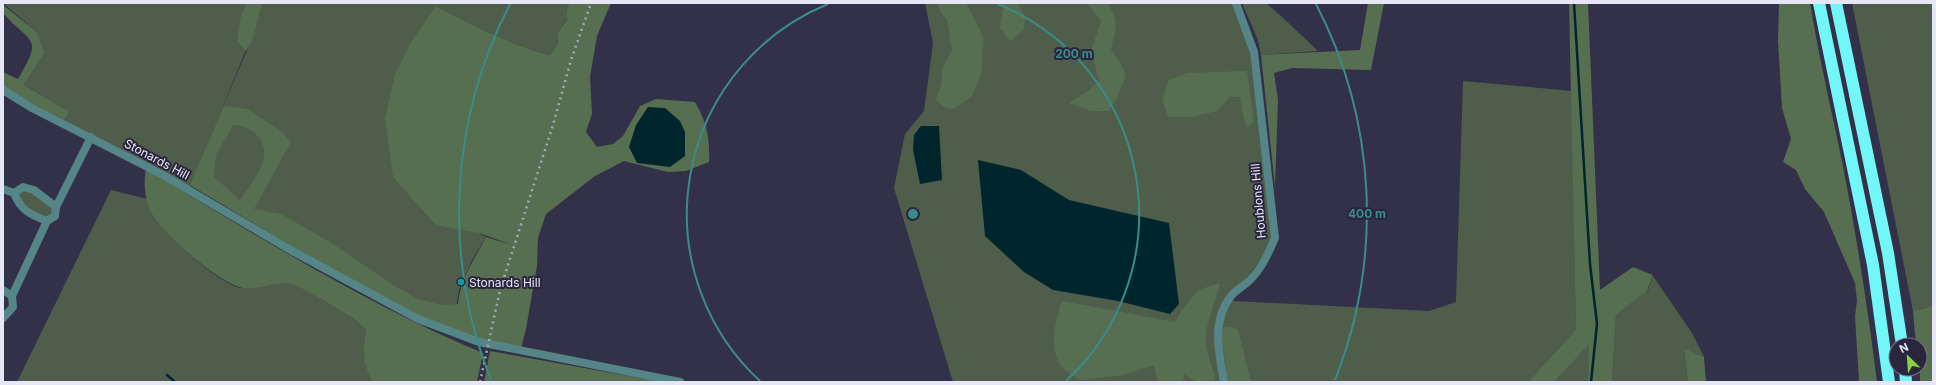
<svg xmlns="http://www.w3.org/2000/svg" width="1936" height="385" viewBox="0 0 1936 385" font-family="Inter,sans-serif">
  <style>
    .green { fill: #4f5e4b }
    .forest { fill: #566f50; fill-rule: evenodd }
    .water { fill: #00262d }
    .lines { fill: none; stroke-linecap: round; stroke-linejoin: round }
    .stream { stroke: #00262d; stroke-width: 2.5 }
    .minor { stroke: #558586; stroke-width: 8 }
    .tertiary { stroke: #558586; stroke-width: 8 }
    .motorway { stroke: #73f6f8; stroke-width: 12 }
    .rail { stroke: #a9a7ba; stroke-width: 2.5; stroke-dasharray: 2 4; stroke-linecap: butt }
    .ring { fill: none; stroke: #3a8c89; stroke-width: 2 }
    .culture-dot { fill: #0f9aa8; stroke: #2a263e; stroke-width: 1.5 }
    .labels { text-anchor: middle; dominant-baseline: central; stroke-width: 4; stroke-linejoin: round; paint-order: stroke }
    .street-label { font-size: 12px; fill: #e7e6f6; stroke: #2a263e }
    .poi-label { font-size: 12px; fill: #e7e6f6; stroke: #2a263e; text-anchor: start }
    .centre { fill: #3a8c89; stroke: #2a263e; stroke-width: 2 }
    .ring-label { font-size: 12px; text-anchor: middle; font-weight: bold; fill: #3a8c89; stroke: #2a263e; stroke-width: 4; stroke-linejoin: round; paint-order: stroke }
  </style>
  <rect width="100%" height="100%" fill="#333049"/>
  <path class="green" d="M3,3H257L245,52L219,116L253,36L262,3H569L567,10V19L557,33L558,44L550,55C510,45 473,25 436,6L479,233L486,237L472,260L459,290L452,333L191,186L189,188L64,120L70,112L24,85L45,52L37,32Z
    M925,3H1235L1248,36L1272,236C1263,262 1246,279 1227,298L1234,301L1429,311L1456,302L1463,81L1572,91L1576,329L1528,382H953L894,188L905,134L924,111L933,43Z
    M1242,3H1266L1281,16L1318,51L1261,55L1258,40Z
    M1852,3H1933V306L1913,311Z
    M23,190L33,193L54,207V214L46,219L20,204L18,192Z
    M111,190L147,199C149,205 150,211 153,216C165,235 220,286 242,288C257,289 277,281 291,284C304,287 357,319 366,330C364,350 362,365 373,382H17Z
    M1653,276L1692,333L1704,357L1684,348L1688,382H1612L1616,315L1648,290Z
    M1590,344L1588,382H1554Z"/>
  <path class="forest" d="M247,3H262L253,39L246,51L237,41L241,16Z
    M569,3H611L597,36L590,77L592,114L586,132L597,147L613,144L623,136L640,106L656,99L695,102C707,123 710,138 709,162L686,171L668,172L624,161L595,176L546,214L538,238L537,266L526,329L520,352L452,333L399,306L306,255L190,185L224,106L247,109L282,132L291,142L254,209L281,214L330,242L393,285L418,299L441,305L458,304C461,276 474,261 486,237L512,245L479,233L436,225L393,177L385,119L395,74L411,42L436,6C473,25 510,45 550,55L558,44L557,33L567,20V10ZM233,125C253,126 269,141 263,162C259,174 247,190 240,200L214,177L216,155Z
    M938,3H966L983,36L982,71L972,96L954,109L944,107L936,100L941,85L943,67L952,50L947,20L941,13Z
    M1000,3H1018L1025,17L1024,30L1010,41L1000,28L1003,8Z
    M1087,3H1107C1121,23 1115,28 1111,50L1120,62L1126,75L1117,98L1109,111H1091L1069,103C1081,95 1091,91 1099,80L1091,51L1101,21Z
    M1368,3H1384L1371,70L1292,68L1274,73L1278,100L1275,187L1261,55L1360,50Z
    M1569,3H1588L1600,290L1633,267L1653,275L1647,291L1616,315L1612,382H1588L1589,345L1554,382H1528L1576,329Z
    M1779,3H1810C1819,58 1832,112 1843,166C1857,238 1868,310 1877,382H1859L1855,316L1857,301L1855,283L1824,212L1805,189L1796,170L1783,162L1791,139L1782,108L1778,41Z
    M3,5L37,32L45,52L24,85L70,112L64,120L3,89V72L18,79C44,35 31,45 3,13Z
    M1247,71L1254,122L1247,127L1242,111L1240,97H1230L1217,111L1192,117H1168L1162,99L1169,80L1187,73Z
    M146,169C256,235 365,304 483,353L477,382H373C362,365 363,350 366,330C358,319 304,288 291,284C276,281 253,292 239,287C215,279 167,238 153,216C145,203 143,184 146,169Z
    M1220,283C1216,303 1205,322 1206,343C1206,356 1215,368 1215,382H1196L1184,374L1183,382H1158L1154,365L1123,375L1080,380C1075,377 1069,374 1064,369C1047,352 1055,321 1062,301L1175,322L1182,310L1198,290Z
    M1933,306V382H1920V345H1916L1913,311Z
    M1225,327H1231L1238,330L1251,382H1228L1221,332Z
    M1684,348L1704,357L1706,382H1688Z
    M490,351L662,382H484Z"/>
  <path class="water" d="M648,107L665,108L680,121L685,132V156L670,167L637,163L629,147L636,125Z
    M921,126H939L942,180L920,184L913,150L914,135Z
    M978,160L1021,170L1069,200L1169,223L1179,304L1170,314L1118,301L1053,290L1024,272L985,236Z"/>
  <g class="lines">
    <path class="stream" d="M1574,3L1590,264L1597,324L1591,382
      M167,375L175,382"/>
    <path class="minor" d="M3,189L14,193
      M47,221C31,215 20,210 14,193L23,187L34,190L56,207
      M3,290L12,296
      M3,318L13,307L12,296L47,221L55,216L56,207L91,137"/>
    <path class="tertiary" d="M3,90L32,108L163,175L294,252L418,319L479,342L680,382
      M1224,382C1219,354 1211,321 1231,296C1236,290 1244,286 1250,280C1262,268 1268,254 1275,238L1254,52L1236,3"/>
    <path class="motorway" d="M1819,3L1873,265L1889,382
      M1836,3L1888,253L1902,345
      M1905,369L1906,382"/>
    <path class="rail" d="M480,382L500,290L553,125L571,60L591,3"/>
  </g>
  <g class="ring">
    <path d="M760 381A227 227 0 0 1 828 4M998 4A227 227 0 0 1 1066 381"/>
    <path d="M491 380A454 454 0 0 1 510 4M1316 4A454 454 0 0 1 1335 380"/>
  </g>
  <circle class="culture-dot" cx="461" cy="282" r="4"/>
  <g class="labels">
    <g class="street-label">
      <text transform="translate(157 159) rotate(28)">Stonards Hill</text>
      <text transform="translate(1258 201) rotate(-95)">Houblons Hill</text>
    </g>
    <g class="poi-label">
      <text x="469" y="282">Stonards Hill</text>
    </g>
  </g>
  <circle cx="913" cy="214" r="6" class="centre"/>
  <g class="ring-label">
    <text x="1074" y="58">200 m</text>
    <text x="1367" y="218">400 m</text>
  </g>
  <rect width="1936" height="385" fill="none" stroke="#e7e6f6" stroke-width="8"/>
  <g transform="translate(1908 357) rotate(335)"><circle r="19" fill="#2a263e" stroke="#767388"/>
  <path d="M0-3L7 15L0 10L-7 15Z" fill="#89cf48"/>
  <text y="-6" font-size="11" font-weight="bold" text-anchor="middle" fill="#e7e6f6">N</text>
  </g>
</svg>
